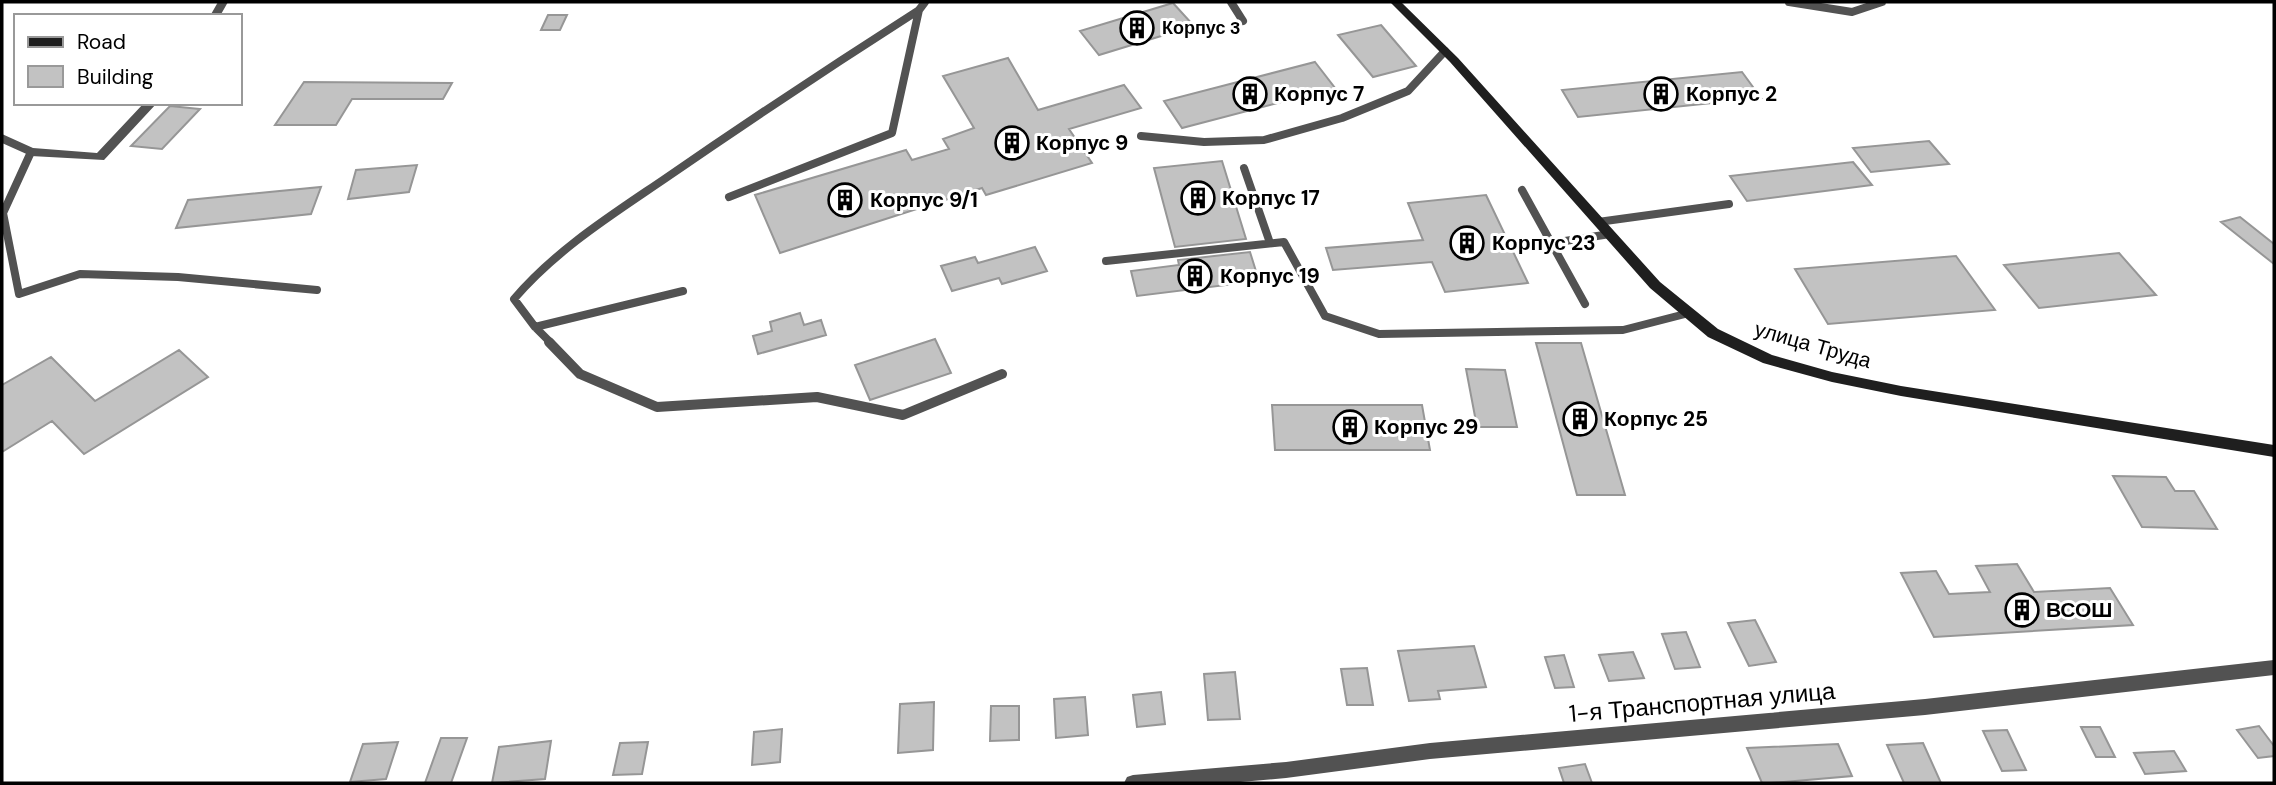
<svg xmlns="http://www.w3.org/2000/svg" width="2276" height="785" viewBox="0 0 2276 785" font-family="'DM Sans',sans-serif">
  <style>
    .building { fill: #c2c2c2; stroke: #969696; stroke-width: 2 }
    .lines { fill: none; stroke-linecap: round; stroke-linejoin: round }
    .lane-far1 { stroke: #525252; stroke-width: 8 }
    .lane { stroke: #525252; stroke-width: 10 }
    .street { fill: #525252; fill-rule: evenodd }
    .secondary { fill: #1f1f1f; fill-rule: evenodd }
    .labels { text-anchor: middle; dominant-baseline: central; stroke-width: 6; stroke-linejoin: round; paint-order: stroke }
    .far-poi-label { font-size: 18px; font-weight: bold; fill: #000; stroke: #fff; text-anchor: start }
    .poi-label { font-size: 21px; font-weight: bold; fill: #000; stroke: #fff; text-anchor: start }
    .street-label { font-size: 21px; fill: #000; stroke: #fff }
    .near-street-label { font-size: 24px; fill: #000; stroke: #fff }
  </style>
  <rect width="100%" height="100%" fill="#fff"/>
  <path class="building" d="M1173,3L1194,26L1099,55L1080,31Z
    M548,15H567L560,30H541Z
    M1381,25L1416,66L1373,77L1338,35Z
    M1008,58L1038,110L1124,85L1141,108L1069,129L1092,163L986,195L982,188L780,253L755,195L906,150L912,160L949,149L943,139L974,128L943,76Z
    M1315,62L1335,88L1182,128L1164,101Z
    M1742,72L1761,98L1578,117L1562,90Z
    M304,82L452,83L443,99H352L336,125H275Z
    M170,106L200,109L162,149L131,146Z
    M1929,141L1949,164L1871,172L1853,148Z
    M1222,161L1246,239L1175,247L1154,168Z
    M1853,162L1872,185L1747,201L1730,176Z
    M417,165L409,192L348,199L356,170Z
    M321,187L311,214L176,228L188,200Z
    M1486,195L1528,283L1445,292L1432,262L1333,270L1326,248L1423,240L1408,203Z
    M2240,217L2274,244V264L2221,222Z
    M1035,247L1047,271L1002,284L999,278L952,291L941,266L975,257L978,263Z
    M1250,252L1259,281L1137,296L1131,271L1179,265L1178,260Z
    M2119,253L2156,295L2039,308L2004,265Z
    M1956,256L1995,310L1828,324L1795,269Z
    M800,313L804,325L821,320L826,335L758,354L753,336L772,331L770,322Z
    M935,339L951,373L870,400L855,365Z
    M1536,343H1581L1625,495H1577Z
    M179,350L208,377L84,454L52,421L2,452V385L51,357L95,401Z
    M1466,369L1505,370L1517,427H1477Z
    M1272,405H1422L1430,450H1275Z
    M2113,476L2166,477L2175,491H2194L2217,529L2142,527Z
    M2017,564L2034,592L2110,588L2133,625L1934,637L1901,573L1936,571L1949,594L1990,592L1976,566Z
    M1755,620L1776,662L1749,666L1728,623Z
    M1686,632L1700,667L1675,669L1662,634Z
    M1474,646L1486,687L1438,691L1440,699L1409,701L1398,651Z
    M1633,652L1644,678L1609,681L1599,655Z
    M1564,655L1574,687L1555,688L1545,657Z
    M1367,668L1373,705H1347L1341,669Z
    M1235,672L1240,719L1208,720L1204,674Z
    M1161,692L1165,724L1137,727L1133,695Z
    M1085,697L1088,735L1056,738L1054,699Z
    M934,702L933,750L898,753L900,704Z
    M991,706H1019V740L990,741Z
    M2259,726L2274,746V756L2258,758L2237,730Z
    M2081,727H2100L2115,757H2096Z
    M782,729L780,762L752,765L754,732Z
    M2007,730L2026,770L2002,771L1983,731Z
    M441,738H467L451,783H425Z
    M551,741L545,779L492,783L499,747Z
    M398,742L386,779L350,782L363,744Z
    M648,742L642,774L613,775L620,743Z
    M1923,743L1941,783H1904L1887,745Z
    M1838,744L1852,776L1771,783H1762L1747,748Z
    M2174,751L2186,771L2145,774L2134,753Z
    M1585,764L1592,783H1564L1559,768Z"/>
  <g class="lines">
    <path class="lane-far1" d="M1231,2L1243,21
      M1789,2L1852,12L1882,2
      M1141,136L1204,142L1264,140L1342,118L1408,91L1445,51
      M31,152L3,213L19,294L80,274L178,277L317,290
      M1244,168L1270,243
      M1522,190L1585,304
      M729,197L892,133L919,10L925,2
      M1598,222L1729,204
      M1552,243L1610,234
      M1106,261L1284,242L1325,316L1379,334L1623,330L1689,313
      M683,291L535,327L514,299C556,250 610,216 663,180C747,122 833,65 919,10
      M535,327L551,343"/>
    <path class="lane" d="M549,342L580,374L657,407L817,397L903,415L1002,374"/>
    <path class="street" d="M218,2H228L220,16H210Z
      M144,103H157L104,160L31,156L2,143V134L33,148L97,153Z
      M2274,660V675L1925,715L1430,759L1286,778L1229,783H1124L1127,777L1133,775L1286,762L1430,743L1925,699Z"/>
    <path class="secondary" d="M1390,2H1401L1458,58L1660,282L1718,329L1772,355L1832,372L1901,386L2274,445V457L1901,396L1832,382L1763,363L1708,337L1650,288L1450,62Z"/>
  </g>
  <defs>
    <symbol id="building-ring" viewBox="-11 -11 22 22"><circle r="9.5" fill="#fff" stroke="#000" stroke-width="1.5"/><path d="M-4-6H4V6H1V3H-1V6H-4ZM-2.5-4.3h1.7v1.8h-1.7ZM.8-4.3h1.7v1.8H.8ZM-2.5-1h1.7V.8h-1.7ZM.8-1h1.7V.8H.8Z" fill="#000"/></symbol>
  </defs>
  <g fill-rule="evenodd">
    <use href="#building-ring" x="1118" y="9" width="38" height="38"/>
    <use href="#building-ring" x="1231" y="75" width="38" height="38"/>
    <use href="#building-ring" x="1642" y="75" width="38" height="38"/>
    <use href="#building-ring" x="993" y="124" width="38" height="38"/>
    <use href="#building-ring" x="1179" y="179" width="38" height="38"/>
    <use href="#building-ring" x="826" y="181" width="38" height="38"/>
    <use href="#building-ring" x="1448" y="224" width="38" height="38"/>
    <use href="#building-ring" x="1176" y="257" width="38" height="38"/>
    <use href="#building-ring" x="1561" y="400" width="38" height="38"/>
    <use href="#building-ring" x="1331" y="408" width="38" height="38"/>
    <use href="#building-ring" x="2003" y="591" width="38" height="38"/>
  </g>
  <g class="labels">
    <g class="far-poi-label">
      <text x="1162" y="28">Корпус 3</text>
    </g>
    <g class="poi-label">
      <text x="1274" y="94">Корпус 7</text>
      <text x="1686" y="94">Корпус 2</text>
      <text x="1036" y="143">Корпус 9</text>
      <text x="1222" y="198">Корпус 17</text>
      <text x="870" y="200">Корпус 9/1</text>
      <text x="1492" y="243">Корпус 23</text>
      <text x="1220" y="276">Корпус 19</text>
      <text x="1604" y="419">Корпус 25</text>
      <text x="1374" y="427">Корпус 29</text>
      <text x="2046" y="610">ВСОШ</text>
    </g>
    <g class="street-label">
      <text transform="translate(1813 345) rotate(16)">улица Труда</text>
    </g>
    <g class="near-street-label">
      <text transform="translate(1702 702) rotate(-5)">1-я Транспортная улица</text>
    </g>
  </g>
  <rect width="2276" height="785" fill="none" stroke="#000000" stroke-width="7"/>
  <rect x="14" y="14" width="228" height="91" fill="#ffffff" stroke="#999999" stroke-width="2"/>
  <rect x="28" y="37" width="35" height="10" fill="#1f1f1f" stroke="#999999" stroke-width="2"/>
  <text x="77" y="49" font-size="21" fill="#000000">Road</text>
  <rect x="28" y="66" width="35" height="21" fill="#c2c2c2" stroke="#999999" stroke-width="2"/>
  <text x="77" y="84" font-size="21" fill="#000000">Building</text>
</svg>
